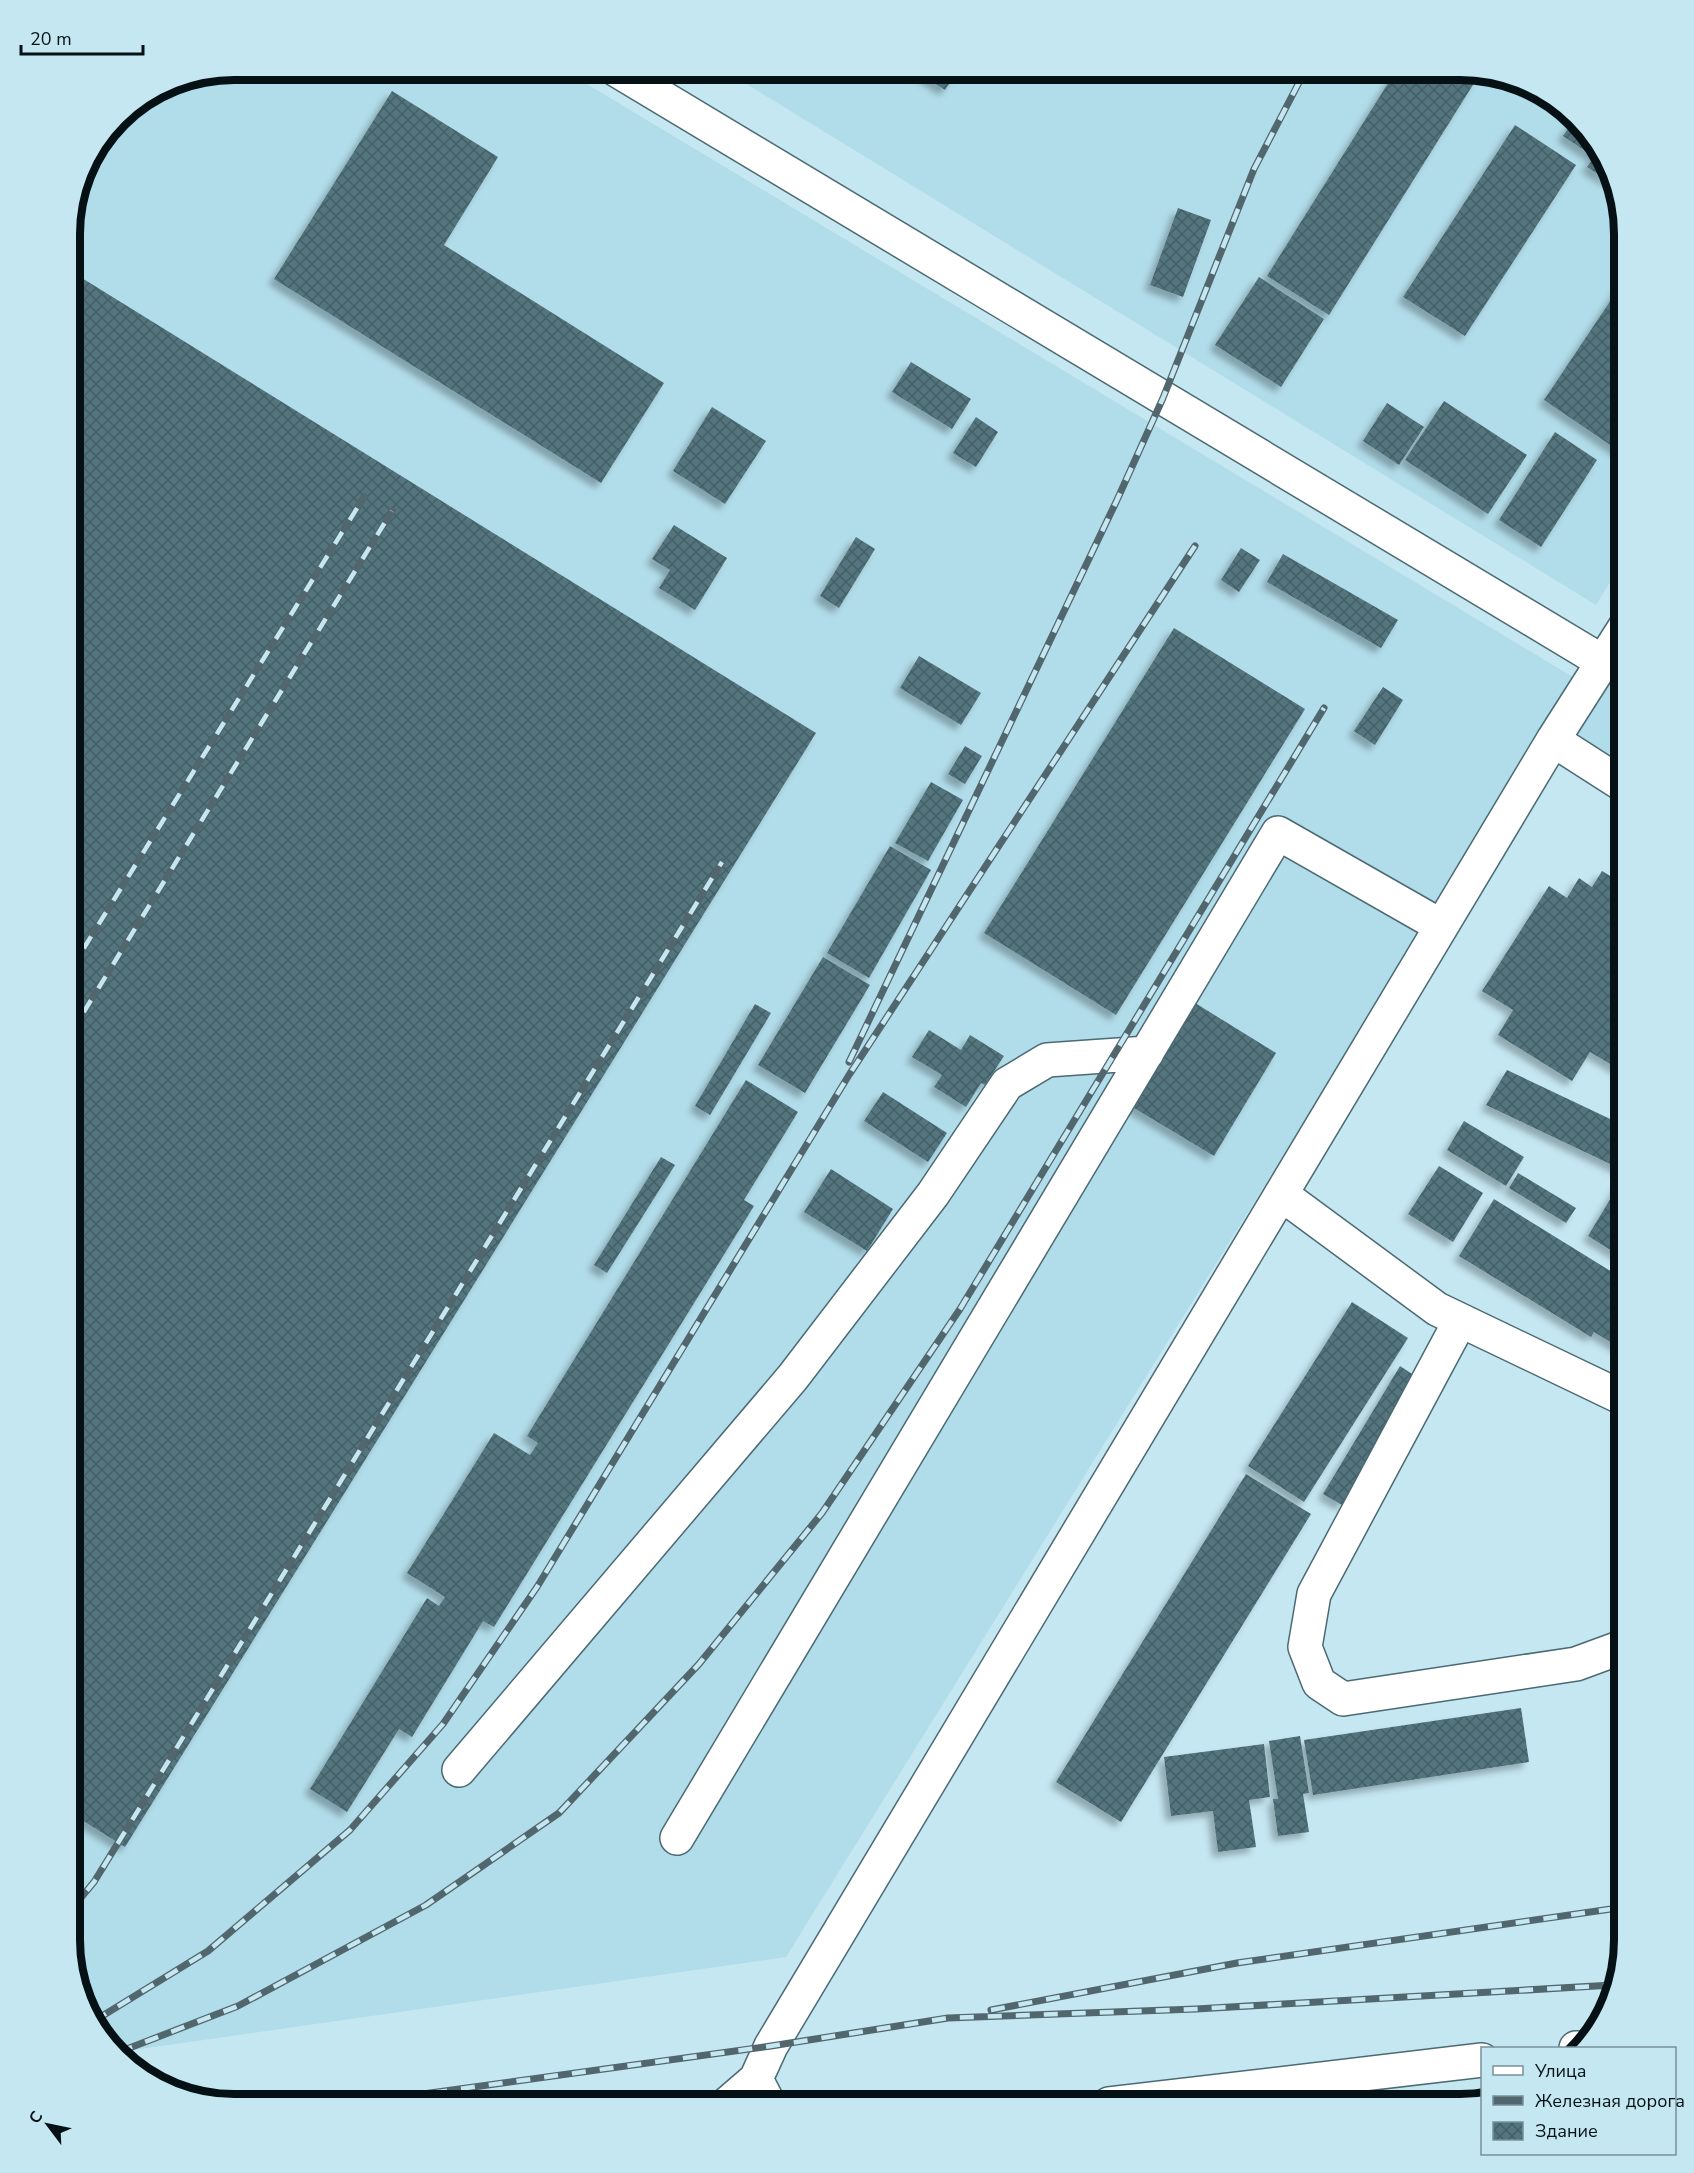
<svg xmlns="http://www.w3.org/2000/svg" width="1694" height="2173" viewBox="0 0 1694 2173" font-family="'Nunito Sans',sans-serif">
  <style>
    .built { fill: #b1dce9 }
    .building { fill: url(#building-cross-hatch); filter: url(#shadow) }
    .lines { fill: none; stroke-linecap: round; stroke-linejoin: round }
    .minor-casing { stroke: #4b6a73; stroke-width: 36 }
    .minor { stroke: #fff; stroke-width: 33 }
    .rail-casing { stroke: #52666d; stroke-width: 7 }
    .rail { stroke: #c5e7f2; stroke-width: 4.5; stroke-dasharray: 14; stroke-linecap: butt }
    .rim { fill: none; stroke: #051114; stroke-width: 8 }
  </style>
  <defs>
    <pattern id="building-cross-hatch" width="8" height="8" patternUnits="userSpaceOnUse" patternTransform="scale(1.5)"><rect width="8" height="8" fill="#55757e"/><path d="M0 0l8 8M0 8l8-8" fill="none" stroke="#445f66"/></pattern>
    <filter id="shadow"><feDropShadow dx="-5.5" dy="5.5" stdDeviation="3" flood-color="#0004"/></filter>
  </defs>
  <rect width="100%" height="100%" fill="#c5e7f2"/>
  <path class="built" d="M233,69H562L1578,680L786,1957L119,2052L96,2031L69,1940V222L86,160L125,110L171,81Z
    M722,69H1471L1543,91L1598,142L1625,233V558L1596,605Z
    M1625,654V780L1568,743Z"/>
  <path class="building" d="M913,69H959L945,90Z
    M1397,69H1471L1481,72L1329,315L1267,276Z
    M392,91L498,157L444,245L664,383L601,483L274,279Z
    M1574,120L1598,142L1610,182L1587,167L1594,157L1563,136Z
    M1515,125L1576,165L1465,336L1403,297Z
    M1178,208L1211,220L1183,297L1150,285Z
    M69,270L816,733L125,1847L69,1812Z
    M1259,277L1324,319L1281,387L1215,345Z
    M1625,279V455L1544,400Z
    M911,362L971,399L952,429L892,392Z
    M1444,401L1527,455L1488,514L1405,460Z
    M1387,403L1424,427L1399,465L1363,441Z
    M712,407L766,441L725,504L673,471Z
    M976,417L998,432L976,467L953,453Z
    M1555,432L1597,460L1541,547L1499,520Z
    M674,525L727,558L695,610L659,588L670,570L652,559Z
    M856,537L875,549L839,608L820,596Z
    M1241,548L1260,560L1239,592L1221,580Z
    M1283,554L1398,620L1381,648L1267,582Z
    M1174,628L1305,709L1116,1015L984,933Z
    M919,656L981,693L961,725L900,688Z
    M1383,687L1403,700L1375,745L1354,731Z
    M965,746L982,756L965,784L948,774Z
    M931,782L963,800L928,861L895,843Z
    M890,846L931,870L869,978L827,953Z
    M1602,871L1625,885V1013L1618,1023L1625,1027V1073L1590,1052L1572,1081L1498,1035L1513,1010L1482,991L1549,886L1567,898L1579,878L1592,887Z
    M823,957L870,985L805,1093L758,1065Z
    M1187,998L1276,1053L1214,1156L1124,1102Z
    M755,1004L771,1013L710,1115L695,1106Z
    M929,1030L961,1050L970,1035L1004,1056L985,1085L981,1083L966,1107L934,1087L942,1075L912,1057Z
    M1507,1070L1625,1126V1171L1486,1105Z
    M746,1080L798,1112L744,1200L754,1206L494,1627L483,1621L412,1737L399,1729L347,1812L310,1789L427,1598L439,1606L445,1597L407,1573L494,1433L530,1455L538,1443L527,1436Z
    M883,1092L947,1133L928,1162L864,1121Z
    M1464,1121L1524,1157L1506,1186L1447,1150Z
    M661,1157L675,1165L607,1273L594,1265Z
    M1439,1166L1483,1193L1453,1242L1408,1214Z
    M831,1169L893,1209L867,1251L804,1212Z
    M1518,1173L1576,1208L1566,1223L1509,1188Z
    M1621,1181L1625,1183V1259L1588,1236Z
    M1494,1199L1625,1280V1351L1594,1332L1591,1337L1459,1256Z
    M1352,1302L1408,1338L1304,1502L1248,1466Z
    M1400,1366L1418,1378L1342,1505L1323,1494Z
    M1246,1474L1311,1514L1121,1822L1056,1782Z
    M1521,1708L1529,1762L1313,1795L1304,1740Z
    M1300,1736L1309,1793L1303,1794L1309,1832L1278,1836L1273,1799H1278L1269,1741Z
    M1264,1744L1270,1797L1249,1800L1256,1847L1218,1852L1213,1811L1171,1816L1164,1757Z"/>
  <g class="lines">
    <defs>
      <path id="minor" d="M615,69L1603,662
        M1553,740L1625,786
        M1281,1194L1437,1309L1625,1399
        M1460,1321L1314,1594L1305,1647L1319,1683L1343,1699L1576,1664L1625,1646
        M459,1770L793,1377L933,1194L1007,1084L1047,1060L1147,1053
        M677,1838L1278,833L1441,926
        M1576,2048H1578
        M756,2079L769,2104
        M727,2104L756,2079L771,2046L1553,740L1625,627
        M1109,2104L1482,2060"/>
    </defs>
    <use href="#minor" class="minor-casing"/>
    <use href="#minor" class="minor"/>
    <defs>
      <path id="rail" d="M69,972L364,497
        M69,1036L392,511
        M849,1062L1117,500L1163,398L1254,169L1306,69
        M69,1912L94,1882L118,1843L722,862
        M991,2010L1237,1963L1625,1907
        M94,2021L208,1951L350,1830L443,1724L537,1587L849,1075L1195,546
        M119,2052L238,2006L426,1905L559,1813L699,1664L822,1513L960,1309L1324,708
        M350,2104L771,2046L948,2018L1196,2009L1613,1985"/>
    </defs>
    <use href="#rail" class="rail-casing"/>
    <use href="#rail" class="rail"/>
  </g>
  <path d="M0 0H1694V2173H0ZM234 80H1460A154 154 0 0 1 1614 234V1940A154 154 0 0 1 1460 2094H234A154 154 0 0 1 80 1940V234A154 154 0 0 1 234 80Z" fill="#c5e7f2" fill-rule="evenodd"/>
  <path class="rim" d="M234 80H1460A154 154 0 0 1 1614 234V1940A154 154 0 0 1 1460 2094H234A154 154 0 0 1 80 1940V234A154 154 0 0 1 234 80Z"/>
  <rect x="1481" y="2047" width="195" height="108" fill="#c5e7f2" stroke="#789199" stroke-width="1.5"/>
  <rect x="1493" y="2066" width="30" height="9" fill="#ffffff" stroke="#789199" stroke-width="1.5"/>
  <text x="1535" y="2077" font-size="18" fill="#051114">Улица</text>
  <rect x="1493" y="2096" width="30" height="9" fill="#52666d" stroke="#789199" stroke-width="1.5"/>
  <text x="1535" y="2107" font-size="18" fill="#051114">Железная дорога</text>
  <rect x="1493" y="2122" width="30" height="18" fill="url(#building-cross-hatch)" stroke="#789199" stroke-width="1.5"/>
  <text x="1535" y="2137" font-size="18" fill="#051114">Здание</text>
  <g transform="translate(48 2125) rotate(302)" stroke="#c5e7f2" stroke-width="4.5" paint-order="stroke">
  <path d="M0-4.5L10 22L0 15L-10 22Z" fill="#051114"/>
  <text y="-9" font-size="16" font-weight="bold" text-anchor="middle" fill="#051114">С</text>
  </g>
  <path d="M21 45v9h122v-9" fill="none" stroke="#051114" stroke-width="3"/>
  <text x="30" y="45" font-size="18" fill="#051114" stroke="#c5e7f2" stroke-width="4.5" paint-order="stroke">20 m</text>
</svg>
